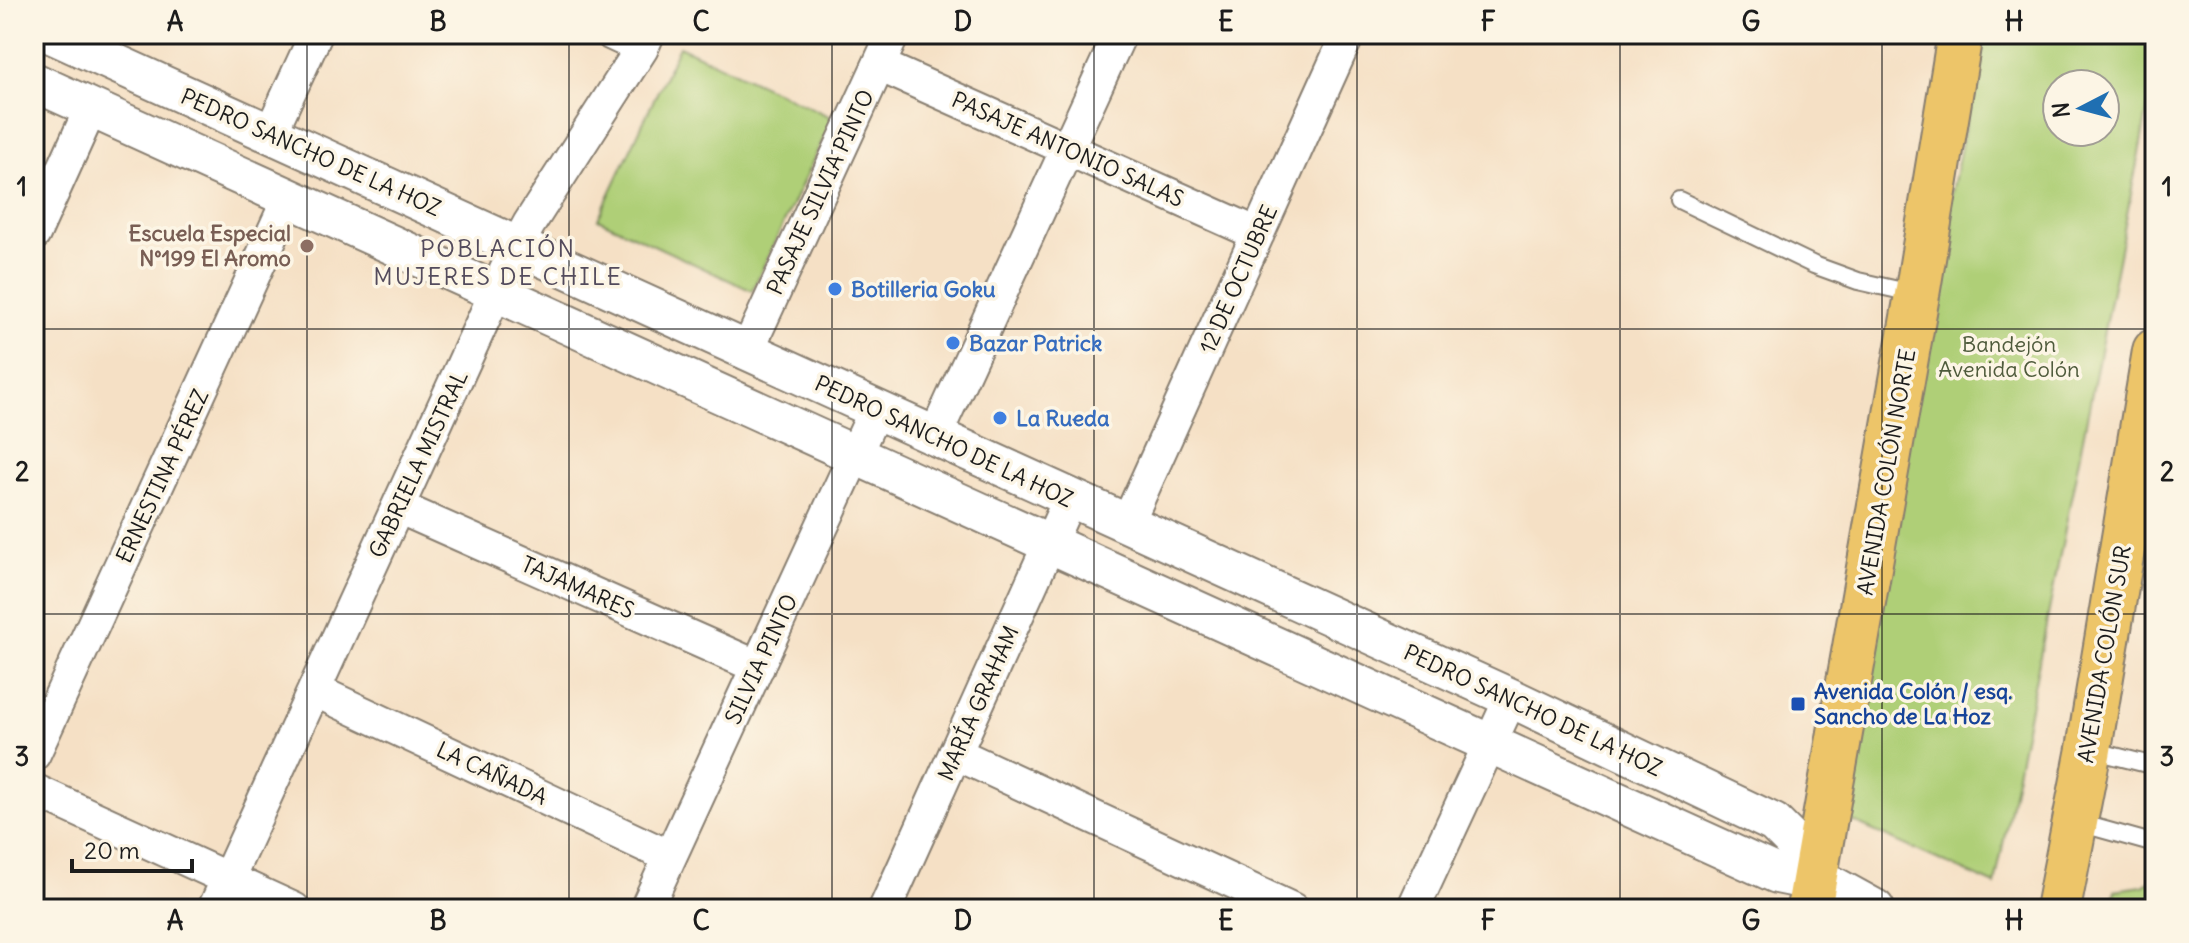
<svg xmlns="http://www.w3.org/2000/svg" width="2189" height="943" viewBox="0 0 2189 943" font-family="Delius,sans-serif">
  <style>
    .green { fill: #afcf77; stroke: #66764a; stroke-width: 2; fill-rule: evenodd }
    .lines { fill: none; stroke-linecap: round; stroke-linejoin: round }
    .service-casing { stroke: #887e70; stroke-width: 20 }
    .minor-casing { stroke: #887e70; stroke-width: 36 }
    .tertiary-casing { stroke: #887e70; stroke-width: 42 }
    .primary-casing { stroke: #887e70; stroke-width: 48 }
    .service { stroke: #fff; stroke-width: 16 }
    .minor { stroke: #fff; stroke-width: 32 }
    .tertiary { stroke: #fff; stroke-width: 38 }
    .primary { stroke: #edc569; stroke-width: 44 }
    .grid { fill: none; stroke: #1c1c1c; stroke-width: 2; stroke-opacity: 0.55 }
    .education-dot { fill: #8d6e63; stroke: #fcf5e5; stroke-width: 3 }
    .shop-dot { fill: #3f7fe0; stroke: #fcf5e5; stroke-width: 3 }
    .transit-dot { fill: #1a4fb4; stroke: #fcf5e5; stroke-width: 3 }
    .labels { text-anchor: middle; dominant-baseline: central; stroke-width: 7; stroke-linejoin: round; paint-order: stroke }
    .street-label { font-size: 22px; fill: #1c1c1c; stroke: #fcf5e5 }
    .education-label { font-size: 22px; font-weight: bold; fill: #785e54; stroke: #fcf5e5; text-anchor: end }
    .shop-label { font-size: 22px; font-weight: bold; fill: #366cbe; stroke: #fcf5e5; text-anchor: start }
    .park-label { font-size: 22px; fill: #4f5b3c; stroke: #fcf5e5 }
    .transit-label { font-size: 22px; font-weight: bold; fill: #164399; stroke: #fcf5e5; text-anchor: start }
    .neighbourhood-label { font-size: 24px; letter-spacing: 2px; fill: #534b5c; stroke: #fcf5e5 }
    .neatline { fill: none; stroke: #1c1c1c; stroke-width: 3 }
    .grid-label { font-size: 26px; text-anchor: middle; font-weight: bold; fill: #1c1c1c }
  </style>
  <rect width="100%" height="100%" fill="#fcf5e5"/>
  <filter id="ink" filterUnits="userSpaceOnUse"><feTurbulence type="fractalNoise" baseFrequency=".0125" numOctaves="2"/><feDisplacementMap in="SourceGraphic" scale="16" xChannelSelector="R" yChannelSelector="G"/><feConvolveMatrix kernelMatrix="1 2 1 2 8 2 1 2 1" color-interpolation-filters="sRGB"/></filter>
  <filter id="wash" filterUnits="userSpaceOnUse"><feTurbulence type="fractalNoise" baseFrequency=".006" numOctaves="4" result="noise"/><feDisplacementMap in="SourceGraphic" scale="32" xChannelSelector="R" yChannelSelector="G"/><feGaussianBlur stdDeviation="1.8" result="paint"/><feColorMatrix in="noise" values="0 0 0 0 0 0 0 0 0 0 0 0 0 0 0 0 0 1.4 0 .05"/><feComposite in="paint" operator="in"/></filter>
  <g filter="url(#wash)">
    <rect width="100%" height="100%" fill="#f5e0c5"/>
    <path class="green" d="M1983,34H2155V72L1995,885L1831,812ZM2057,84H2105V132H2057Z
      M679,46L833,118L752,291L598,219Z
      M2155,877V909H2112L2115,890L2143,886Z"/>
  </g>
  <g filter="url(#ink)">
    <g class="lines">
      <defs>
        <path id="service" d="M1679,200L1814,265L1858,281L1916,294
          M2091,750L2155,766
          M2076,822L2155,844"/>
        <path id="minor" d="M612,34L642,48
          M879,65L1258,234
          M270,134L316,34
          M34,234L91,108
          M747,351L893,34
          M935,436L1120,34
          M398,507L758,667
          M1127,524L1348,34
          M314,690L670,857
          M955,753L1292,909
          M34,754L289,198
          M34,790L294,909
          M214,909L517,246L529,224L642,48L648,34
          M646,909L876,409
          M885,909L1070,498
          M1413,909L1511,698"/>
        <path id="tertiary" d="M51,34L1511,698L1774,823L1803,852L1815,876
          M34,82L1777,874L1797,878L1815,876L1875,909"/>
        <path id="primary" d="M1809,909L1917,295L1960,34
          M2058,909L2089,749L2155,351"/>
      </defs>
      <use href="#service" class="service-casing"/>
      <use href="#minor" class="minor-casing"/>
      <use href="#tertiary" class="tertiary-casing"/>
      <use href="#primary" class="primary-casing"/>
      <use href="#service" class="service"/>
      <use href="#minor" class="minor"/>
      <use href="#tertiary" class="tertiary"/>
      <use href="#primary" class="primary"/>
    </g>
  </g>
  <path class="grid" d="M307,34V909M569,34V909M832,34V909M1094,34V909M1357,34V909M1620,34V909M1882,34V909M34,329H2155M34,614H2155"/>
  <circle class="education-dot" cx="307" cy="246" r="8"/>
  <g class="shop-dot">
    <circle cx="835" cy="289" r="8"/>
    <circle cx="953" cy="343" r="8"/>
    <circle cx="1000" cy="418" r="8"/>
  </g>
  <rect class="transit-dot" x="1790" y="696" width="16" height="16" rx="4"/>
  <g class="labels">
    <g class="street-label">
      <text transform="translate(1068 149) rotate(24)">PASAJE ANTONIO SALAS</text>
      <text transform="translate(311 152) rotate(24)">PEDRO SANCHO DE LA HOZ</text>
      <text transform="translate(820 192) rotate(-65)">PASAJE SILVIA PINTO</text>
      <text transform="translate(1238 279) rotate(-66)">12 DE OCTUBRE</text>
      <text transform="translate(944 441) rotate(25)">PEDRO SANCHO DE LA HOZ</text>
      <text transform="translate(418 464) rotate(-65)">GABRIELA MISTRAL</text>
      <text transform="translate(1886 472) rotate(-80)">AVENIDA COLÓN NORTE</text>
      <text transform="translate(162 476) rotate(-65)">ERNESTINA PÉREZ</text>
      <text transform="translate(578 587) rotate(24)">TAJAMARES</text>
      <text transform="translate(2104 654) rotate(-80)">AVENIDA COLÓN SUR</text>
      <text transform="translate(761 659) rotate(-65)">SILVIA PINTO</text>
      <text transform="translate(978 703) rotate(-66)">MARÍA GRAHAM</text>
      <text transform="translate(1533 710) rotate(25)">PEDRO SANCHO DE LA HOZ</text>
      <text transform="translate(492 773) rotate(25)">LA CAÑADA</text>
    </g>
    <g class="education-label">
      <text x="291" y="233">Escuela Especial<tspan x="291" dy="25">N°199 El Aromo</tspan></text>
    </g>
    <g class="shop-label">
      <text x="851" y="289">Botilleria Goku</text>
      <text x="969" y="343">Bazar Patrick</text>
      <text x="1016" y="418">La Rueda</text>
    </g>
    <g class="park-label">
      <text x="2009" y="344">Bandejón<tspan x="2009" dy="25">Avenida Colón</tspan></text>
    </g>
    <g class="transit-label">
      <text x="1814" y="691">Avenida Colón / esq.<tspan x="1814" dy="25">Sancho de La Hoz</tspan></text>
    </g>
    <g class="neighbourhood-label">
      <text x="498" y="248">POBLACIÓN<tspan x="498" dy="28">MUJERES DE CHILE</tspan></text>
    </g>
  </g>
  <rect width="2189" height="943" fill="none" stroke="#fcf5e5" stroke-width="88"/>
  <g transform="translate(2081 108) rotate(264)"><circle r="38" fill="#fcf5e5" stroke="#a29e95" stroke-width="2"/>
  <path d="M0-6L14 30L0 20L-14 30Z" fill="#1f6fb2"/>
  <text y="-12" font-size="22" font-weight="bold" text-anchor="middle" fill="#1c1c1c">N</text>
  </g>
  <path d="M72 859v12h120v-12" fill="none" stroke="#1c1c1c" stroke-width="4"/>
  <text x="84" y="859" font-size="24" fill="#1c1c1c" stroke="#fcf5e5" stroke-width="6" paint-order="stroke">20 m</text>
  <rect x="44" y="44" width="2101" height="855" class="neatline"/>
  <g class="grid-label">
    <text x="175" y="31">A</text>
    <text x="438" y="31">B</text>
    <text x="701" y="31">C</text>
    <text x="963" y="31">D</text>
    <text x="1226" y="31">E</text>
    <text x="1488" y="31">F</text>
    <text x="1751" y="31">G</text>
    <text x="2014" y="31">H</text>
    <text x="22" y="196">1</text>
    <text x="2167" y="196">1</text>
    <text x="22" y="481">2</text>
    <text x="2167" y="481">2</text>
    <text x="22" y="766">3</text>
    <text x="2167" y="766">3</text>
    <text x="175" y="930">A</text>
    <text x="438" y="930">B</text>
    <text x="701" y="930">C</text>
    <text x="963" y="930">D</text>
    <text x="1226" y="930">E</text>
    <text x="1488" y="930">F</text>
    <text x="1751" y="930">G</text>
    <text x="2014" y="930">H</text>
  </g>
</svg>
